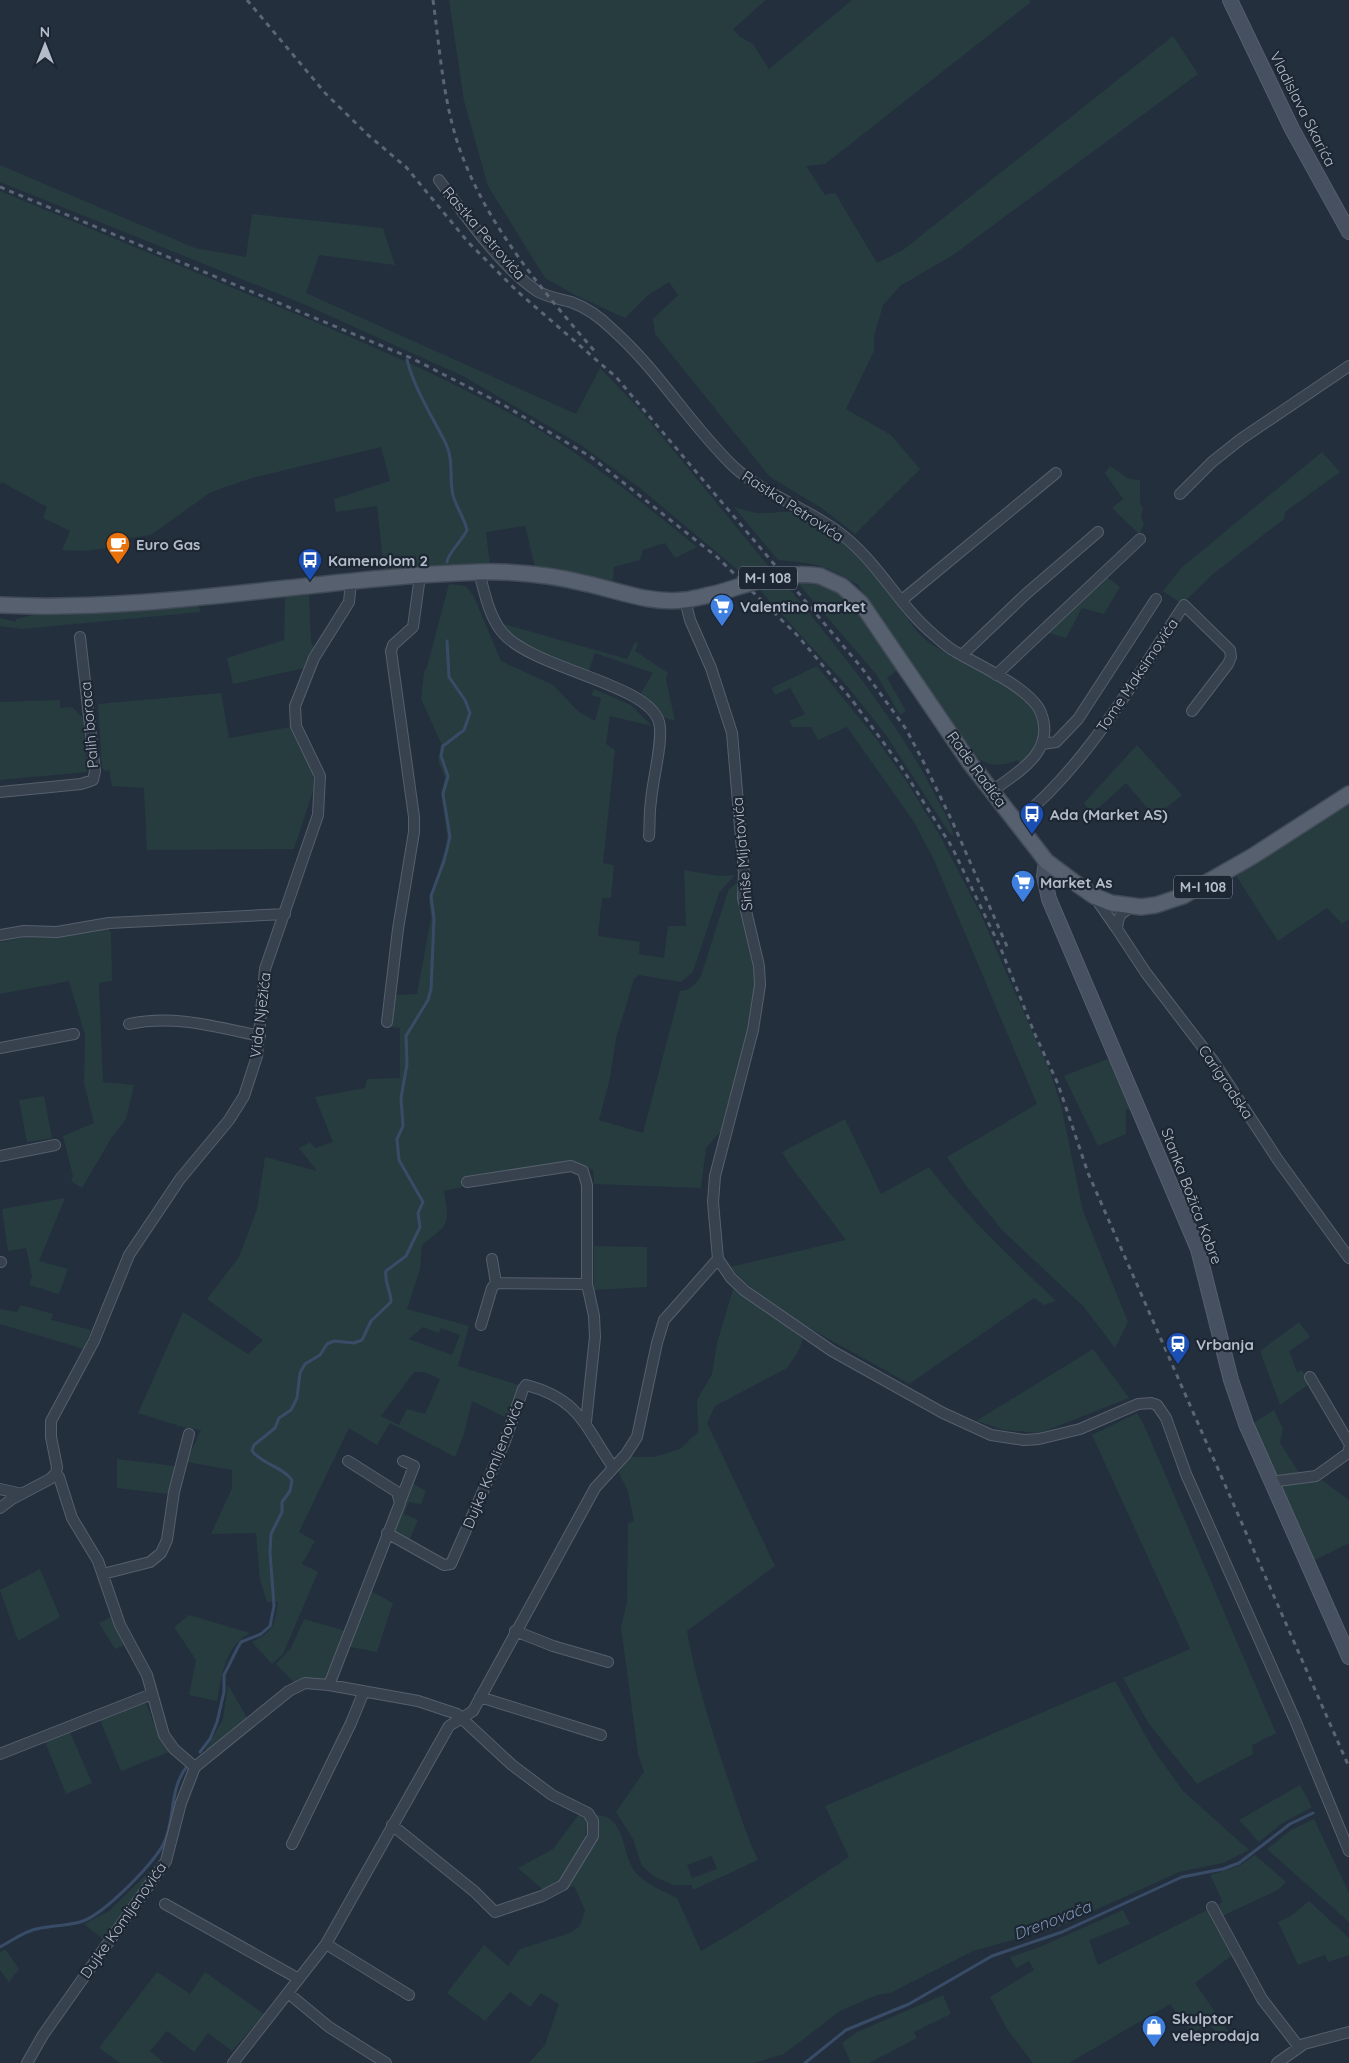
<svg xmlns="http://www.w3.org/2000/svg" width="1349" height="2063" viewBox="0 0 1349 2063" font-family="Quicksand,sans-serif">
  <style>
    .green { fill: #263c3f; fill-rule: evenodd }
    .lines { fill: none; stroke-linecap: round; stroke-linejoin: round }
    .stream { stroke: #394c67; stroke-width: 3 }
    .street-casing { stroke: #565f6c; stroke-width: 12 }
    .secondary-casing { stroke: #565f6c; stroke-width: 16 }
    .primary-casing { stroke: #414a57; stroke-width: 18 }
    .street { stroke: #38414e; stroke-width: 10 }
    .secondary { stroke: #465061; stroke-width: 14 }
    .primary { stroke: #56606e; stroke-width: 15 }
    .rail { stroke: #5a6575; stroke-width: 3; stroke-dasharray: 5 5; stroke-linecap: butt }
    .primary-bridge-casing { stroke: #414a57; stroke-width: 18; stroke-linecap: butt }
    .primary-bridge { stroke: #56606e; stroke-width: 15 }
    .labels { text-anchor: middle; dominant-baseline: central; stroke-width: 4.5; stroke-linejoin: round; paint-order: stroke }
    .shield { fill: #1d2633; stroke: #878f9c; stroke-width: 1 }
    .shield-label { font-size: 14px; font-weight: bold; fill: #b4bcc9 }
    .street-label { font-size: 15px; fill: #b4bcc9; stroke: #1d2633 }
    .poi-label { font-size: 15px; font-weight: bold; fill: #b4bcc9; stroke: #1d2633; text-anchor: start }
    .water-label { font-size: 16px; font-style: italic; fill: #7c92b1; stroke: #1d2633 }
  </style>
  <rect width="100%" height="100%" fill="#242f3e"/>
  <path class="green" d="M449,0H766L733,29L740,37L753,44L769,69L852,0H1029L1031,2L825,164L806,166L825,195L835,193L877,263L903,250L1173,36L1198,74L953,255L900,286L883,305L874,336V351L846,409L891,435L920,469L855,534L823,509L770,477L655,334L653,319L678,295L669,282L648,295L625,318L575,295L545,278L488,186L464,101Z
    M0,165L195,248L246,257L252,214L383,228L395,265L319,255L306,293L576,414L600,368L641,411L770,568L745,576L640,488L581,445L465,377L301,303L0,182Z
    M0,191C89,228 178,265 267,302C357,339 446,377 531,425C590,460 644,504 697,547L675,558L665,543L643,550L640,560L614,567L613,581L556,569L535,567L525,526L486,532L490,565L384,571L377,506L336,512L334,499L390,481L381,447L252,478L211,492L151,535L130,538L131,545L84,551L62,550L70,531L43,518L47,507L2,482L0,484Z
    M1322,452L1340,472L1285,512L1284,519L1212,575L1182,604L1163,591L1181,568Z
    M1110,466L1129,479L1140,480V502L1143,509L1141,517L1144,525L1139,534L1112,508L1123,499L1105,473Z
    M734,507C742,509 752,513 760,513C775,514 791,508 805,516C840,535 869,567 893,598C903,611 913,629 926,640C952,661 1022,686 1035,714C1045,732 1035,752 1019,763L1018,760C1002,766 989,768 976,756L858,585C825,564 817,564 778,560Z
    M1104,575L1120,587L1104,614L1082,608L1066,638L1045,632Z
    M795,580C807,581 822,581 833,587C863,604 881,640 900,668L887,678L906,711L900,715L876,674Z
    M784,582C838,649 893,714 933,791C940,805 950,820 954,836L950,834L886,735L848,687L758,588Z
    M449,584L466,586L474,597L501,661L553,685L579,712L595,721L601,698L591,695L594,689L631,705L652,726L610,716L606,744L615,750L603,863L614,865L611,898H602L598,936L640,942L639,954L664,958L668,926H686L684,870L719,876L735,875L719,893L693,972L681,982L639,975L634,979L616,1039L610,1078L599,1120L643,1133L680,991C690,991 695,984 701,976L726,897L729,889L739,881L754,953L756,980L745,1056L722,1130L706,1148L701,1188L594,1184L593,1170L575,1162L462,1178L463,1187L444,1191C450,1226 449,1224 422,1245L420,1269L407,1309L469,1326L458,1366L522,1386C515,1390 513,1411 511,1420L472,1401L463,1437L455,1457L390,1423L377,1445L349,1428L299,1532L315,1541L302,1564L318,1572L283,1654L272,1664L252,1642C274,1631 274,1626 278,1602H267L260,1580L256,1533L211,1534L232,1488V1470L186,1462L201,1430L186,1428L138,1413L183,1312L248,1354L263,1340L207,1299L239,1257L257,1209L265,1157L317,1171L299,1148L310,1142L315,1148L333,1142L315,1097L365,1088L367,1079L400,1078V1028L390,1027L394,995L417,994L431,918L429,900L446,847L447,835L441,792L445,778L438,760L441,743L421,699L424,672L427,667ZM423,1327L439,1333L441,1328L460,1335L452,1355L409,1339ZM414,1372H424L440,1379L425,1414L407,1409L399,1425L381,1416Z
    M309,595L311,641L315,650L305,668L233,684L227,658L284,640L285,596Z
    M197,603L201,612L22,629L0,626V618L16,622V619L40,613Z
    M500,623L627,659L635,642L638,644L635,651L668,673L666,679L675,721L663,717L650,705V700L640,695L653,673L595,653L588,673L517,641Z
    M817,666L877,740L907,782L940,836L981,915L1050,1072L1061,1105L1083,1211L1128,1322L1115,1348L1084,1307L1003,1231L967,1187L947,1157L1037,1104L934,860L914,822L847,727L818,740L811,727H793L789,721L805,714L790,688L775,695L772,688Z
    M221,693L229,738L290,727L312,766L313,773V791L294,849L147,850L144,788L112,786L109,770L105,771L102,768L98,704Z
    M60,700V708L72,707L83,718L87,772L0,780V702Z
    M1137,745L1182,795L1155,817L1126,783L1092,814L1084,803Z
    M1349,798V919L1342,924L1327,908L1278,941L1235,874Z
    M106,927L111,932L112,981L99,983L103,1082L134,1085L126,1119L112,1137L82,1188L71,1181L73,1176L63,1136L94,1123L84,1083L85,1035L69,981L0,994V942L27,937V934Z
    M1110,1058L1130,1110L1126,1109V1134L1098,1146L1064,1076Z
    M44,1096L52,1138L27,1142L19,1100Z
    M845,1119L881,1194L929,1167C966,1216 1011,1258 1056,1301L1044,1305L1034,1298L909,1384C851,1349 775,1316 730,1267L846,1240L789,1164L782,1152Z
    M65,1198L39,1261L68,1269L59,1294L29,1285L32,1276L26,1248L8,1251L2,1209Z
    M594,1246L647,1247V1287L594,1290Z
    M734,1286L803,1339L799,1350L787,1368L715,1406L707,1423L775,1566L687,1631C696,1681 711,1728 727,1776C737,1804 745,1833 758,1860L693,1890L692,1885H673L655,1877L642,1866L633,1839L616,1812L644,1772L638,1754L621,1627L627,1602L628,1523L634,1521L628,1491L617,1469L629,1457H654L680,1449L698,1432L697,1400L712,1374L717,1343ZM712,1856L717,1869L692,1878L687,1865Z
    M21,1305L53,1314L51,1320L91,1330L84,1349L0,1324V1309L17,1312Z
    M1299,1322L1310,1337L1289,1351L1297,1372L1302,1370L1309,1384L1280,1405L1260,1351Z
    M1093,1349L1129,1398L1040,1433L1004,1430L976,1421Z
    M1274,1410L1283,1429L1280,1443L1300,1474L1277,1477L1254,1423Z
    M1137,1413L1144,1425L1276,1733L1252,1745L1253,1754L1197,1784L1149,1724L1123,1678L1190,1649L1092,1435Z
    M117,1459L175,1466L168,1494L117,1488Z
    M1322,1480L1349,1500V1543L1313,1561L1281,1485Z
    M412,1483L426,1491L421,1504L409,1502L404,1514L418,1520L409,1541L394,1533L393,1528Z
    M40,1569L60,1617L18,1641L0,1590Z
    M367,1589L393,1603L377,1652L345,1646Z
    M189,1615L250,1633C225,1647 222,1674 217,1701L189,1695L196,1660L174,1627Z
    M111,1617L125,1645L115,1649L99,1623Z
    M304,1619L346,1631L328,1680L301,1679L294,1683L276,1664L291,1648Z
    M1115,1681L1153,1749L1183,1791L1249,1850L1223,1863L1179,1872L1056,1928L973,1951L890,1993L877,1995L840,2011L784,2054L754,2063H529L545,2045L559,2004L541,1993L530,2007L510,1992L485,2021L447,1993L484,1945L508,1966L520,1949L570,1933L580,1926L585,1910L574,1886L566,1889C578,1871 601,1837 596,1815C628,1816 620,1855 637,1874C648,1885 663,1891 677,1898L701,1951L744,1926L849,1857L825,1806Z
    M228,1685L249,1721L208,1751L206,1749L223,1719Z
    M144,1702L146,1703L154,1724L169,1752L121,1771L100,1720Z
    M70,1732L92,1783L66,1794L45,1742Z
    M1300,1785L1312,1807L1281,1824L1259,1842L1239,1820Z
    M580,1813L587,1816C591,1832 573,1870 561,1881C556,1885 548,1887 542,1889L518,1868L553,1849Z
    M1314,1819L1349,1893V1922L1267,1849L1291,1830Z
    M1255,1855L1286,1882L1278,1890L1220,1917L1215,1906L1223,1902L1210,1875L1239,1866Z
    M153,1868L152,1875L104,1940L84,1924L109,1911Z
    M1309,1901L1349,1938V1955L1328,1962L1325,1955L1298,1965L1278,1922L1291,1916Z
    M1209,1909L1234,1954L1195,1983L1230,2034L1223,2039L1208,2023L1192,2034L1170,2004L1069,2063H1033L1007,2029L990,1997L1034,1970L1029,1961L1016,1968L1010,1957L1040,1947L1123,1910L1130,1924L1089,1940L1098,1965Z
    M5,1949L19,1969L9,1982L0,1970V1952Z
    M157,1972L190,1994L205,1972L264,2014L232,2051L208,2033L194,2052L167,2031L150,2051L164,2063H120L99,2048Z
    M943,1995L951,2014L914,2032L917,2038L869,2063H851L842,2043L857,2032Z"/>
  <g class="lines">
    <path class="stream" d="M407,360C415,390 432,416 446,444C453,458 450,475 452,490C453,503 464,516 467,530C462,541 447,554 447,562
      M200,1752L210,1739L217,1722L224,1692V1675L237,1649L241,1642L261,1634L270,1626L274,1606L270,1552L271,1534L282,1512V1502L290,1491L292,1480C282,1466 263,1465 252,1451L254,1445L275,1428L279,1418L291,1410L297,1398L300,1373L305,1364L320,1355L327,1344L334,1341L354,1343L362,1340L371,1321L391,1302C391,1290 384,1283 386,1271L406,1256L420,1227L418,1213L423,1202L399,1160L397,1139L403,1126L401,1098L407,1064L406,1036L428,1000L431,989L434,919L431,896L444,861L450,837L443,794L448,776L441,756L443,746L464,730L470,713L465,700L449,677L447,641
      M0,1947C13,1940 26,1930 41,1928C55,1925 69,1926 83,1921C105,1913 151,1866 163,1845C176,1821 168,1789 188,1765
      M805,2063L846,2030L909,2004L992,1956L1062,1932L1182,1877L1223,1869L1239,1863L1290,1824L1313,1813"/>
    <defs>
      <path id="street" d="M439,180C465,215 501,267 537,291C546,297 561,299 571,302C588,308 601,318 613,330C658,370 689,423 732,465C763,495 807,507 841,534C878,562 899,606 934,635C941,641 948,648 956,652C978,665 1032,689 1041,713C1056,752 1018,772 992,791
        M1180,494L1212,462L1241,439L1349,366
        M479,572C484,591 489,616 502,632C532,669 648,683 659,722C664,739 652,782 651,801C649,813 650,824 649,836
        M902,600L1056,473
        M962,655L1026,594L1098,532
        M996,675L1140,539
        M1042,744L1056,742L1078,719L1156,599
        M0,792L81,784L93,780L95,771L80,637
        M1016,822C1086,767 1135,679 1184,605L1230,650L1231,657L1228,664L1192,711
        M1094,896L1117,929
        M1131,907L1121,914L1118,921L1117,929L1146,973L1214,1062L1278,1160L1349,1258
        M0,935L24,931L57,932L109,923L285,914
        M387,1022L398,929L414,832V817L391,651L393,645L413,627L420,576
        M129,1024C173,1014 216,1027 260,1036
        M0,1048L74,1034
        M0,1156L55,1145
        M467,1182L571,1166L583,1171L587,1185V1284
        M492,1259L496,1283
        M718,1259L731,1278L745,1291L832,1351L943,1413L991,1435L1024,1440L1039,1439L1080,1429L1138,1404L1151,1403L1157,1405L1166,1418L1186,1474L1295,1720L1349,1851
        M0,1262H1
        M481,1325L492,1288L496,1283L587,1284L594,1316L595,1337L586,1422
        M1310,1377L1349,1443
        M1270,1482L1316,1476L1348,1453L1349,1449
        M0,1489L22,1494
        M400,1502L414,1466L403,1461
        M0,1508L12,1499L50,1479L56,1473L57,1467L51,1437V1421L94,1341L129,1255L180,1179L229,1120L244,1096L257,1056L265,969L318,815L320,776L296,726L295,706L314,658L349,602L351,582
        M387,1533L444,1565L451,1564L505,1441L523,1389L526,1385C580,1399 585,1427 613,1467
        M103,1574L150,1562L161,1553L167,1540L174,1492L189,1434
        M515,1631L553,1646L608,1662
        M329,1685L400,1503L397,1492L348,1461
        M480,1697L601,1735
        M0,1754L152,1694
        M195,1767L289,1691L305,1683L329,1685L418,1701L457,1714L512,1765L552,1795L588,1813L593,1821V1836L563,1885L542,1896L495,1912L475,1892L392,1825
        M292,1844L351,1723L364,1691
        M165,1904L299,1979
        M1212,1907L1262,1999L1299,2047
        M326,1944L409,1995
        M288,1993L329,2027L386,2063
        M27,2063L43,2035L166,1861L181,1803L195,1767L174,1749L164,1735L147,1675L120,1625L98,1561L72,1518L59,1477L56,1473
        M233,2063L326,1944L449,1726L473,1711L595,1488L626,1454L637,1437L657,1343L664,1320L718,1259L713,1202L715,1176L753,1030L760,985L759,966L743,898L744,873L732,733L711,668L690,620L685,600
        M1277,2063L1304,2044L1349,2032"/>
      <path id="secondary" d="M1230,0L1292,129L1349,232
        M1046,861L1044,876L1049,899L1198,1249L1231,1380L1246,1424L1349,1657"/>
      <path id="primary" d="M820,576L842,586L861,603L970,763L1037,849L1046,861L1074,882L1094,896L1111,903L1141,907L1156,905L1183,896L1253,856L1349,794
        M0,605C160,613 319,577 479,572C516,571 552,575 588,584C619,591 652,604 684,600C695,599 707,595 718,593"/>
    </defs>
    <use href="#street" class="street-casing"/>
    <use href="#secondary" class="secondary-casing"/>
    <use href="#primary" class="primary-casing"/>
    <use href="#street" class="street"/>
    <use href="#secondary" class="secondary"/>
    <use href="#primary" class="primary"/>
    <path class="rail" d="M247,0L326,94L368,135L406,167L468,242L517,291L616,377L861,667L906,729L922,759L953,823L1009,951
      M433,0C440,50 443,102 460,150C488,228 544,292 597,354
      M0,187L411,358L502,404L591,457L717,557L797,635L852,700L900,765L952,847L1001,949L1034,1032L1058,1084L1088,1173L1349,1767"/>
    <defs>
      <path id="primary-bridge" d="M718,593C751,583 785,570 820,576"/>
    </defs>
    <use href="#primary-bridge" class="primary-bridge-casing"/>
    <use href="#primary-bridge" class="primary-bridge"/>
  </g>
  <defs>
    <symbol id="cafe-pin" viewBox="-11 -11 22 30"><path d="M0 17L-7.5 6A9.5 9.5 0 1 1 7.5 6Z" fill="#e8710a" stroke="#1d2633"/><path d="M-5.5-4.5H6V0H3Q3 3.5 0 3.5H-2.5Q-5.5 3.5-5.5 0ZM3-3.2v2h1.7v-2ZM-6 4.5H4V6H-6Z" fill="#fff"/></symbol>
    <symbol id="bus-pin" viewBox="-11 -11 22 30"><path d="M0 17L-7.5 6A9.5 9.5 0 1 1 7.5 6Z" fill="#1a4fb4" stroke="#1d2633"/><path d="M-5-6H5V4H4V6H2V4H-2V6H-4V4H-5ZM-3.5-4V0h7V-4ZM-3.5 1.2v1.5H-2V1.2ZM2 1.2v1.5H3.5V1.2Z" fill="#fff"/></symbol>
    <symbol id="supermarket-pin" viewBox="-11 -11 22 30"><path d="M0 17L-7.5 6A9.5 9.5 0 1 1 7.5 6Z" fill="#3f7fe0" stroke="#1d2633"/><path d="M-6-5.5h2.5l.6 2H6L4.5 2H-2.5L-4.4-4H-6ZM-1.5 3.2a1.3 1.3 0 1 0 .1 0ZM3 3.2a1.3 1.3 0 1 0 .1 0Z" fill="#fff"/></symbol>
    <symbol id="station-pin" viewBox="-11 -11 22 30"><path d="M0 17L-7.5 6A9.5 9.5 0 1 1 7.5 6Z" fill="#1a4fb4" stroke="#1d2633"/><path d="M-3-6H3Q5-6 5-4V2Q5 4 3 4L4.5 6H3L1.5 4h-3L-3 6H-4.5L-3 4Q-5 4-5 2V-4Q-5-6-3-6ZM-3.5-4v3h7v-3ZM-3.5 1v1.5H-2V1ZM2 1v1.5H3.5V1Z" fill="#fff"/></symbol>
    <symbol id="shop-pin" viewBox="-11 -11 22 30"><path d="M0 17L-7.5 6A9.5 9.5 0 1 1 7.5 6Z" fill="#3f7fe0" stroke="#1d2633"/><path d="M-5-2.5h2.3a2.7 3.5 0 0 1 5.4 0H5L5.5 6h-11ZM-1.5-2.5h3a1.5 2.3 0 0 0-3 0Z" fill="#fff"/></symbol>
  </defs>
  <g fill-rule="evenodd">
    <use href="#cafe-pin" x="104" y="530" width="28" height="38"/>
    <use href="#bus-pin" x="296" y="546" width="28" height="38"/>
    <use href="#supermarket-pin" x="708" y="592" width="28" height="38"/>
    <use href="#bus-pin" x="1018" y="800" width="28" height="38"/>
    <use href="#supermarket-pin" x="1009" y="868" width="28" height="38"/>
    <use href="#station-pin" x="1164" y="1330" width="28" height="38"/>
    <use href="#shop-pin" x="1140" y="2013" width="28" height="38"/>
  </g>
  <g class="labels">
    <g class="shield">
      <rect x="739" y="566.5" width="58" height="23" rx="4"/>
      <rect x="1174" y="875.5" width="58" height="23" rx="4"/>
    </g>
    <g class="shield-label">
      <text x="768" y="578">M-I 108</text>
      <text x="1203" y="887">M-I 108</text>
    </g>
    <g class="street-label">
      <text transform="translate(1303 109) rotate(63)">Vladislava Skarića</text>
      <text transform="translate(484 233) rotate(49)">Rastka Petrovića</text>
      <text transform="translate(793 506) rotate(33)">Rastka Petrovića</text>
      <text transform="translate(1137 675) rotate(-56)">Tome Maksimovića</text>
      <text transform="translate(89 725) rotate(-95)">Palih boraca</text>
      <text transform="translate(977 769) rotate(54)">Rade Radića</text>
      <text transform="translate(742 854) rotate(-95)">Siniše Mijatovića</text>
      <text transform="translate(260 1015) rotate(-83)">Vida Nježića</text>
      <text transform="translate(1226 1082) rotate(56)">Carigradska</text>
      <text transform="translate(1192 1196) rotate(69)">Stanka Božića Kobre</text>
      <text transform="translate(493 1464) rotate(-68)">Dujke Komljenovića</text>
      <text transform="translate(123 1920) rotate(-55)">Dujke Komljenovića</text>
    </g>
    <g class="poi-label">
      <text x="136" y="544">Euro Gas</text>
      <text x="328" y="560">Kamenolom 2</text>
      <text x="740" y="606">Valentino market</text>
      <text x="1050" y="814">Ada (Market AS)</text>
      <text x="1040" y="882">Market As</text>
      <text x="1196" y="1344">Vrbanja</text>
      <text x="1172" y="2018">Skulptor<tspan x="1172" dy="17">veleprodaja</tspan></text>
    </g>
    <g class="water-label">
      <text transform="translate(1052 1920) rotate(-21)">Drenovača</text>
    </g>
  </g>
  <g transform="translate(45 45)" stroke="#1d2633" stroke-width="4" paint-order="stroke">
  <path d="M0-4L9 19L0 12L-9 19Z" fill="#b4bcc9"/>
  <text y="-8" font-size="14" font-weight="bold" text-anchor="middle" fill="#b4bcc9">N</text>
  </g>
</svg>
